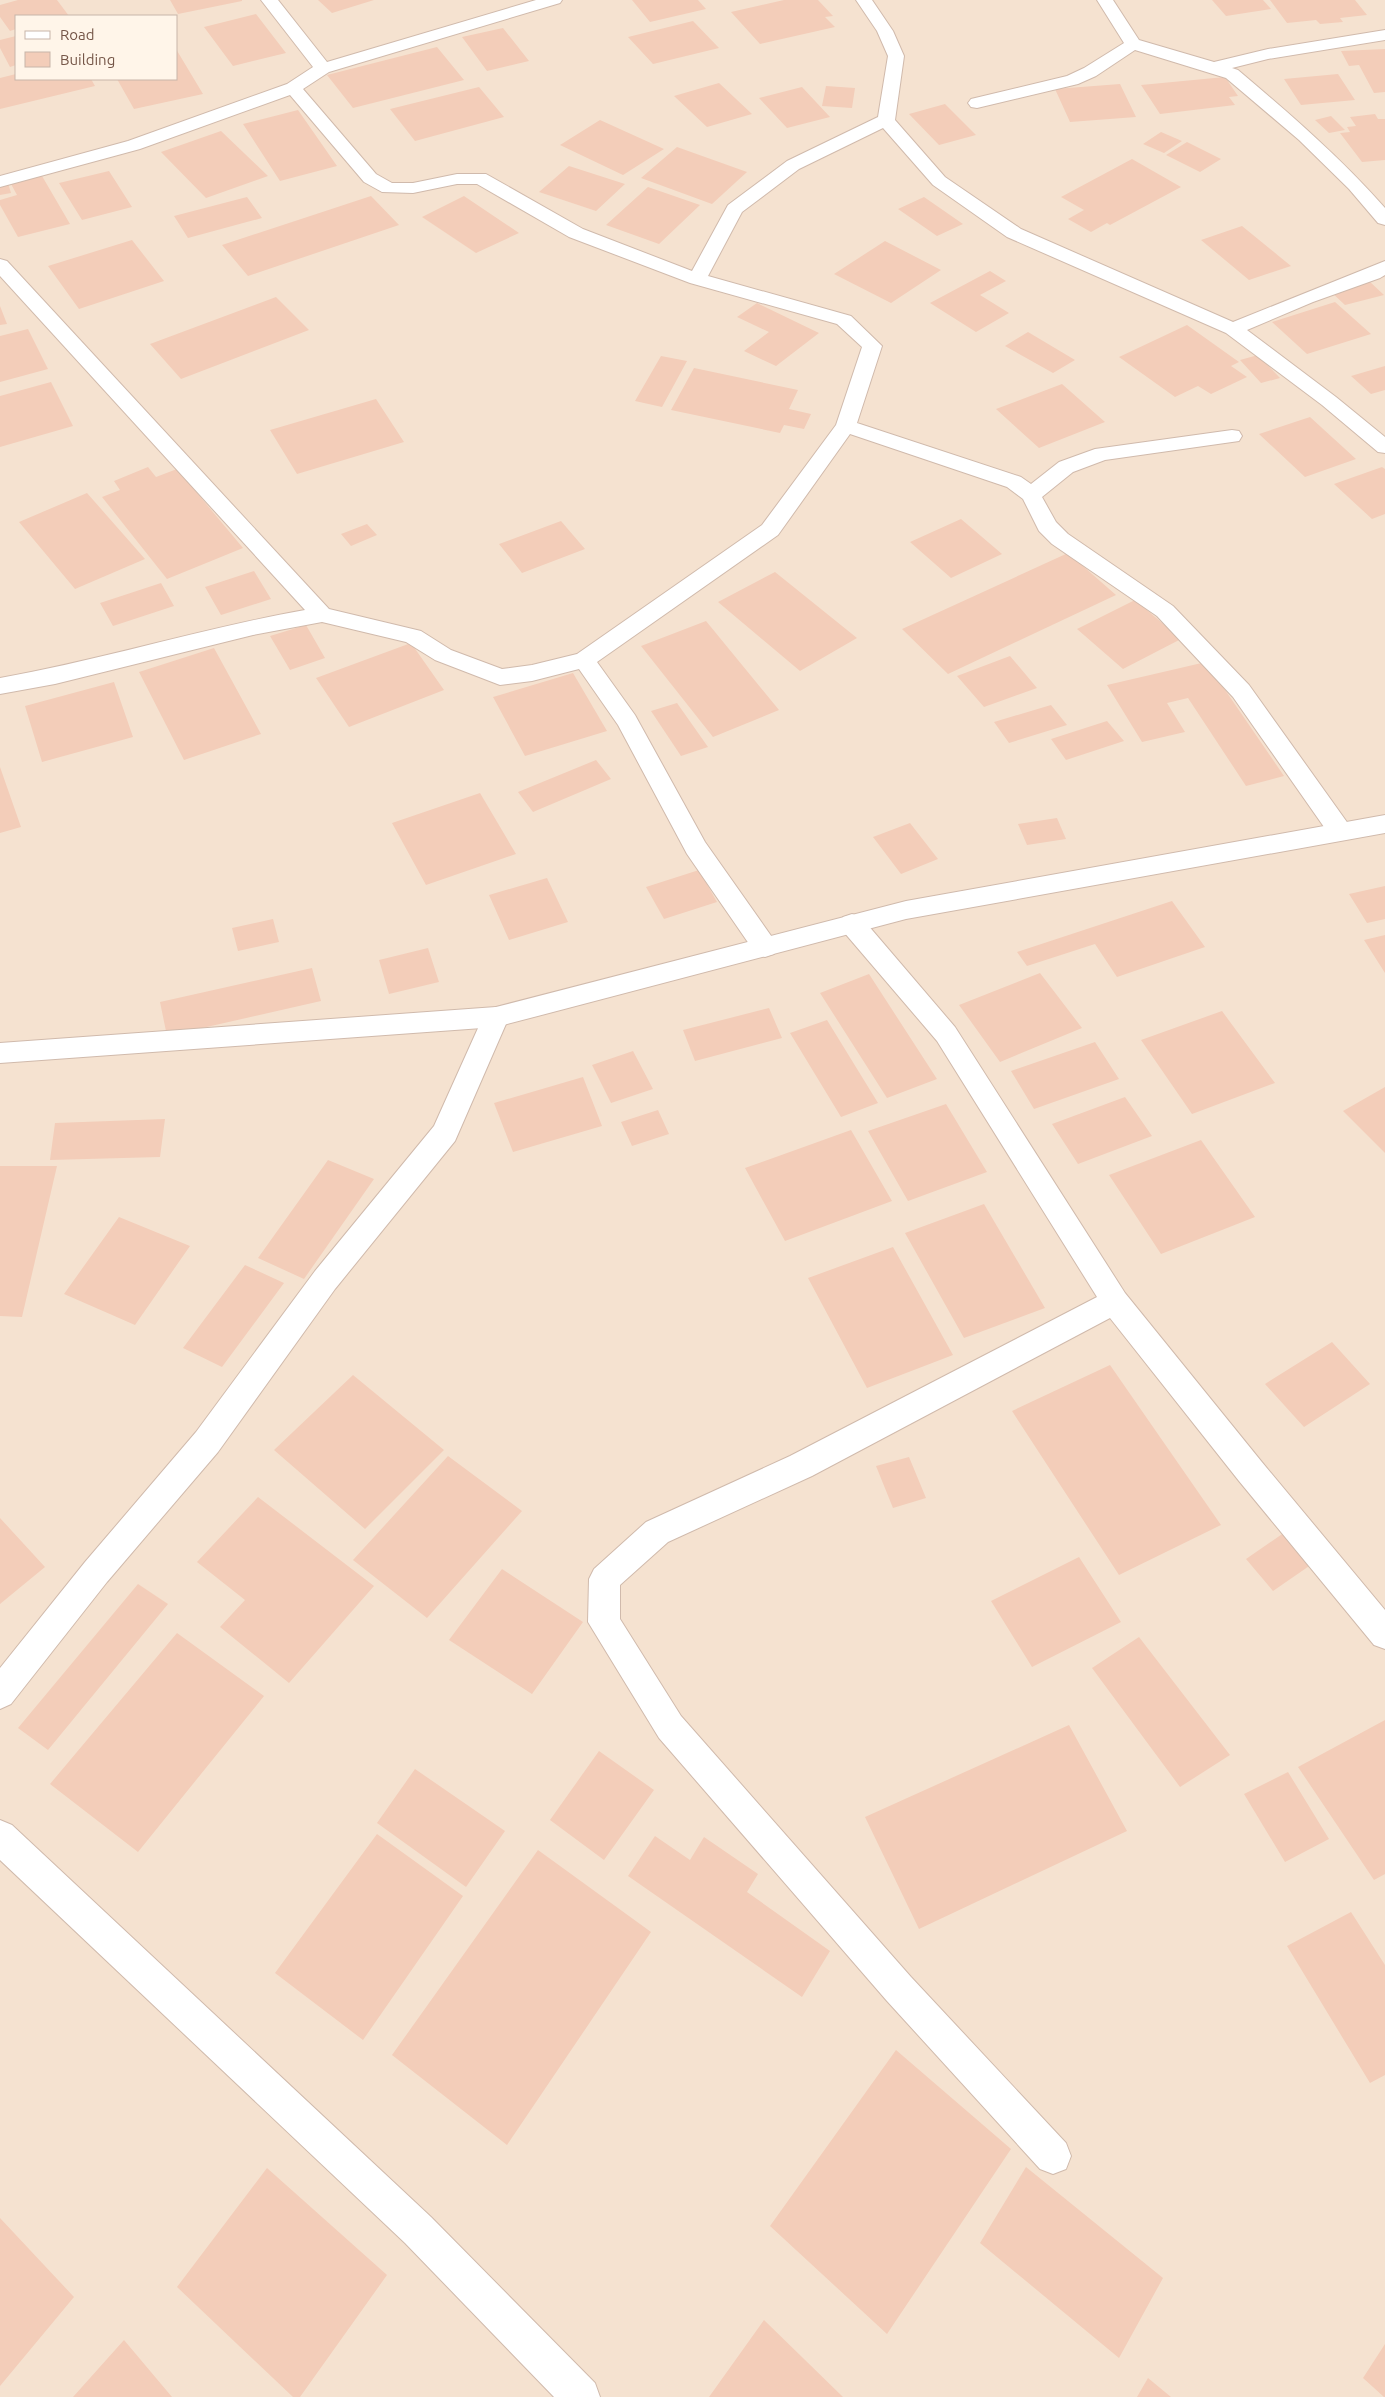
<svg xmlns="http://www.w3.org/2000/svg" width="1385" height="2397" viewBox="0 0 1385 2397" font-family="Ubuntu,sans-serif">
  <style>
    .residential { fill: #f5e2d0; fill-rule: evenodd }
    .building { fill: #f3cdb9 }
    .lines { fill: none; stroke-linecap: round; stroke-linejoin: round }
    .minor-casing { stroke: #d0baac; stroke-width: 2 }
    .tertiary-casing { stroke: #d0baac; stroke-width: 2 }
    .minor { fill: #fff; fill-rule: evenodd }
    .tertiary { fill: #fff; fill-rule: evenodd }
  </style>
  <rect width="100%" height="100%" fill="#fdf1e2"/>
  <path class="residential" d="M0,0H1385V2397H0ZM16,16H176V79H16Z"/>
  <path class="building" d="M18,0H57L69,16H16V29L10,31L0,17V5Z
    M170,0H242V1L178,14Z
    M318,0H374L332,13Z
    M632,0H698L706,9L650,22Z
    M784,0H818L833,16L825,17L835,27L760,44L731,12Z
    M1212,0H1263L1271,9L1226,16Z
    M1270,0H1355L1367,15L1340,18L1343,22L1320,24L1316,20L1287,23Z
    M256,14L286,53L233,66L204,27Z
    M693,21L719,48L653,64L628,37Z
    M503,28L529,61L487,71L462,37Z
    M16,36V65L10,67L0,48V40Z
    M437,47L464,80L353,108L327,75Z
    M176,49L203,94L134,109L117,79H176Z
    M1385,49V92L1374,93L1359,65L1349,66L1341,51Z
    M16,74V79H91L95,86L0,109V78Z
    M1338,74L1355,100L1301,105L1284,79Z
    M1225,77L1238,96L1229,97L1235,105L1160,114L1141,85Z
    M719,83L752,114L707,127L674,96Z
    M1120,84L1136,117L1070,122L1055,89Z
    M826,86L855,88L852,108L822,106Z
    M479,87L504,117L415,141L390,109Z
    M802,87L830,117L787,128L759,98Z
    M945,104L976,135L939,145L909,114Z
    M298,110L337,166L280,181L243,124Z
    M1375,114L1378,119H1385V160L1362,162L1340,133L1350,132L1347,127L1356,126L1350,117Z
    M1331,116L1345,130L1329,133L1315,120Z
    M600,120L664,149L623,175L560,145Z
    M221,131L268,176L206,198L161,152Z
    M1161,132L1182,141L1164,153L1143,144Z
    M1187,142L1221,159L1200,172L1166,155Z
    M677,147L747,172L712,204L641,178Z
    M1132,159L1181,187L1110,225L1107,223L1091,232L1068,219L1084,210L1061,197Z
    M569,166L625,184L596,211L539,192Z
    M109,171L132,207L82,220L59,183Z
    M42,176L70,224L18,237L0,205V200L17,195L11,184Z
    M8,183L11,193L0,195V184Z
    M648,187L700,205L659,244L606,225Z
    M371,196L399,225L248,276L222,245Z
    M464,196L519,233L476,253L422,217Z
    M247,197L262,218L188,238L174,216Z
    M924,197L963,224L937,236L898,209Z
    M1242,226L1291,266L1249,280L1201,240Z
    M132,240L164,281L79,309L48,266Z
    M885,241L941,270L891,303L834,274Z
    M990,271L1006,281L980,295L1009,313L976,332L930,303Z
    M1369,281L1384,295L1345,305L1330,291Z
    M276,297L309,330L181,379L150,344Z
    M1335,302L1371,334L1307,354L1272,322Z
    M757,303L819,333L776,366L744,351L769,332L737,317Z
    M0,306L7,324L0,325Z
    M1187,325L1239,362L1231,366L1247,377L1211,394L1198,386L1175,397L1119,357Z
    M28,329L48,369L0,382V336Z
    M1028,332L1075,360L1053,373L1005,346Z
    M1258,355L1280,378L1261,383L1240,360Z
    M661,356L687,361L662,407L635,401Z
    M1385,366V390L1371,394L1351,376Z
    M694,368L798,390L789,409L811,414L804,429L784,425L780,433L671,410Z
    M51,382L73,426L0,447V396Z
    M1062,384L1105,422L1039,448L996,409Z
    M376,399L404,442L297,474L270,430Z
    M1310,417L1356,459L1305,477L1259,434Z
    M148,467L156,477L177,469L243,548L167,579L102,497L120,490L114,481Z
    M1382,467L1385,469V514L1372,519L1334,484Z
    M87,493L145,559L75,589L19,522Z
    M961,519L1002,554L951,578L910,542Z
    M561,521L585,549L522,573L499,544Z
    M367,524L377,535L351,546L341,534Z
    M1068,553L1116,595L948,674L902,629Z
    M254,571L271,599L221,615L205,587Z
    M775,572L857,638L800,671L718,602Z
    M161,583L174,606L113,626L100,603Z
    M1135,600L1181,639L1123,669L1077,629Z
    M706,621L779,710L713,737L641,646Z
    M306,625L325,658L290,670L270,636Z
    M411,643L444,690L349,727L316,678Z
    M214,648L261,734L184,760L139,672Z
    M1010,656L1037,688L984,707L957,676Z
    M1206,662L1284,776L1246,786L1188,698L1167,703L1185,732L1142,742L1107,685Z
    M573,673L607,731L525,756L493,697Z
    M114,682L133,737L42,762L25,706Z
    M677,703L708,747L681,756L651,711Z
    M1051,705L1067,725L1009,743L994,722Z
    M1107,721L1124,741L1066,760L1051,739Z
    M596,760L611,779L533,812L518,792Z
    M0,767L21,827L0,833Z
    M480,793L516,854L426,885L392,823Z
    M1057,818L1066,839L1027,845L1018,824Z
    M910,823L938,859L901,874L873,837Z
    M699,870L717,902L664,919L646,887Z
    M547,878L568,922L509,940L489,895Z
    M1385,886V919L1367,923L1349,894Z
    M1172,901L1205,947L1117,977L1095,944L1027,966L1017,952Z
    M273,919L279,942L238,951L232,928Z
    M1385,935V973L1364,940Z
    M428,948L439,982L389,994L379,960Z
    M312,968L321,1001L167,1036L160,1002Z
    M1040,973L1082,1028L1000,1062L959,1005Z
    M869,974L937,1079L887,1098L820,993Z
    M769,1008L782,1038L695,1061L683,1030Z
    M1222,1011L1275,1083L1192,1114L1141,1040Z
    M827,1020L878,1103L841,1117L790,1033Z
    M1095,1042L1119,1079L1034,1109L1011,1071Z
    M633,1051L653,1089L611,1103L592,1065Z
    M583,1077L602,1126L513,1152L494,1103Z
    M1385,1087V1153L1343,1111Z
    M1125,1097L1152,1136L1078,1164L1052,1124Z
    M946,1104L987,1172L908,1201L868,1131Z
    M658,1110L669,1134L632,1146L621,1122Z
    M165,1119L160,1157L50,1160L55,1123Z
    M851,1130L892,1201L785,1241L745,1168Z
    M1201,1140L1255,1217L1161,1254L1109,1175Z
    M328,1160L374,1179L304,1279L258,1258Z
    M0,1166H57L22,1317L0,1316Z
    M984,1204L1045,1308L964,1338L905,1233Z
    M119,1217L190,1246L135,1325L64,1294Z
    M893,1247L953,1355L867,1388L808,1278Z
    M245,1265L284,1283L222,1367L183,1348Z
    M1332,1342L1370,1384L1304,1427L1265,1384Z
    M1110,1365L1221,1525L1119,1575L1012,1411Z
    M353,1375L444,1450L365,1529L274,1450Z
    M448,1456L522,1511L427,1618L353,1560Z
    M909,1457L926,1498L893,1508L876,1466Z
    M258,1497L374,1586L289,1683L220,1627L245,1600L197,1562Z
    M0,1518L45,1567L0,1604Z
    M1288,1530L1315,1562L1273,1591L1246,1559Z
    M1079,1557L1121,1622L1032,1667L991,1601Z
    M502,1569L583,1622L532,1694L449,1640Z
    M138,1584L168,1604L48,1750L18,1728Z
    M177,1633L264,1696L138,1852L50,1784Z
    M1139,1637L1230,1755L1180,1787L1092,1668Z
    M1385,1720V1874L1374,1880L1298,1767Z
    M1069,1725L1127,1831L919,1929L865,1817Z
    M599,1751L654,1790L604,1860L550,1820Z
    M415,1769L505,1831L466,1887L377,1823Z
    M1288,1772L1329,1839L1285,1862L1244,1794Z
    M377,1834L463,1896L363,2040L275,1973Z
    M655,1836L690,1860L704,1837L758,1874L747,1892L830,1951L802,1997L628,1876Z
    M538,1850L651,1932L507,2145L392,2055Z
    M1351,1912L1385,1965V2075L1370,2083L1287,1946Z
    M896,2050L1011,2149L887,2334L770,2226Z
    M1026,2167L1163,2278L1119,2358L980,2243Z
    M267,2168L387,2275L300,2397H293L177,2287Z
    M0,2218L74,2297L0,2386Z
    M764,2320L843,2397H709Z
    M124,2340L172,2397H73Z
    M1385,2344V2397H1384L1363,2378Z
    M1148,2378L1171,2397H1137Z"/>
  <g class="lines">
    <defs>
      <path id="minor" d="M261,0H278L327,62L536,0H562L560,3L329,72L303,89L376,174L392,183H413L457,174H486L583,229L692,271L728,205L787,161L878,117L888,56L877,31L856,0H872L893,31L904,56L895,120L945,177L1021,229L1233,322L1385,261V275L1380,278L1313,302L1247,330L1336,397L1385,437V453L1378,452L1322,405L1226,333L1007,237L933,185L883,128L799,169L742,212L708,276L851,316L882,346L857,423L1021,477L1031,484L1059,462L1095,449L1232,430L1239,431L1242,436L1239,441L1232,442L1105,460L1073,472L1042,497L1056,522L1068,534L1173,606L1249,685L1349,825L1352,831L1349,837L1340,840L1331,837L1233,697L1157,616L1052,544L1039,531L1023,499L1007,487L850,434L778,535L597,662L635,715L705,842L774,940L778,947L774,954L765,957L756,954L687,854L618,725L579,669L532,681L500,685L435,660L406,642L322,622L253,635L55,684L0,694V678C103,660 202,628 305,610L0,276V259L7,261L329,609L421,631L451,650L502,669L532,665L577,654L762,525L836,425L862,347L837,324L690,283L569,237L477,184H457L413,193L382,192L364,182L290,95L140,149L0,187V176L128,141L287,84L313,67Z
        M1097,0H1113L1139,40L1214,62L1268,49L1385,30V40L1268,59L1232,68L1238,70C1290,114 1340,157 1385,208V225L1378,223L1349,189L1299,140L1226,78L1135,50L1096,76L1078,84L977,108L971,107L968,103L971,99L1067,76L1084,68L1124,43Z
        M852,914L861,917L955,1027L1125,1293L1261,1461L1385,1610V1649L1374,1645L1239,1481L1110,1318L812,1476L668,1542L620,1585V1619L681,1716L911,1977L1066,2143L1071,2156L1066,2169L1053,2174L1040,2169L887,2001L659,1738L588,1622L589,1579L594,1569L646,1522L790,1456L1097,1297L937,1041L843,931L840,924L843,917Z
        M496,1007L505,1010L509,1017L455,1141L335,1289L218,1452L107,1582L11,1704L0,1709V1668L85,1562L196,1432L315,1271L434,1126L483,1017L487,1010Z
        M0,1820L12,1825L431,2217L595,2383L600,2397H554L405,2243L0,1860Z"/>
      <path id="tertiary" d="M1385,815V833L906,919L496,1027L0,1063V1043L496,1007L906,901Z"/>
    </defs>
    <use href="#minor" class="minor-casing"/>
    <use href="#tertiary" class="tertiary-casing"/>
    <use href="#minor" class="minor"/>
    <use href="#tertiary" class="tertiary"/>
  </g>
  <rect x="15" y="15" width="162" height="65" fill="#fff5e9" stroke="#c8b5a9"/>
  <rect x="25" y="31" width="25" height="8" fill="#ffffff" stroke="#c8b5a9"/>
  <text x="60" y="40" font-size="15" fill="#755648">Road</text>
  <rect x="25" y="52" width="25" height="15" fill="#f3cdb9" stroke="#c8b5a9"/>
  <text x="60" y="65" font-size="15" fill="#755648">Building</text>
</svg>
